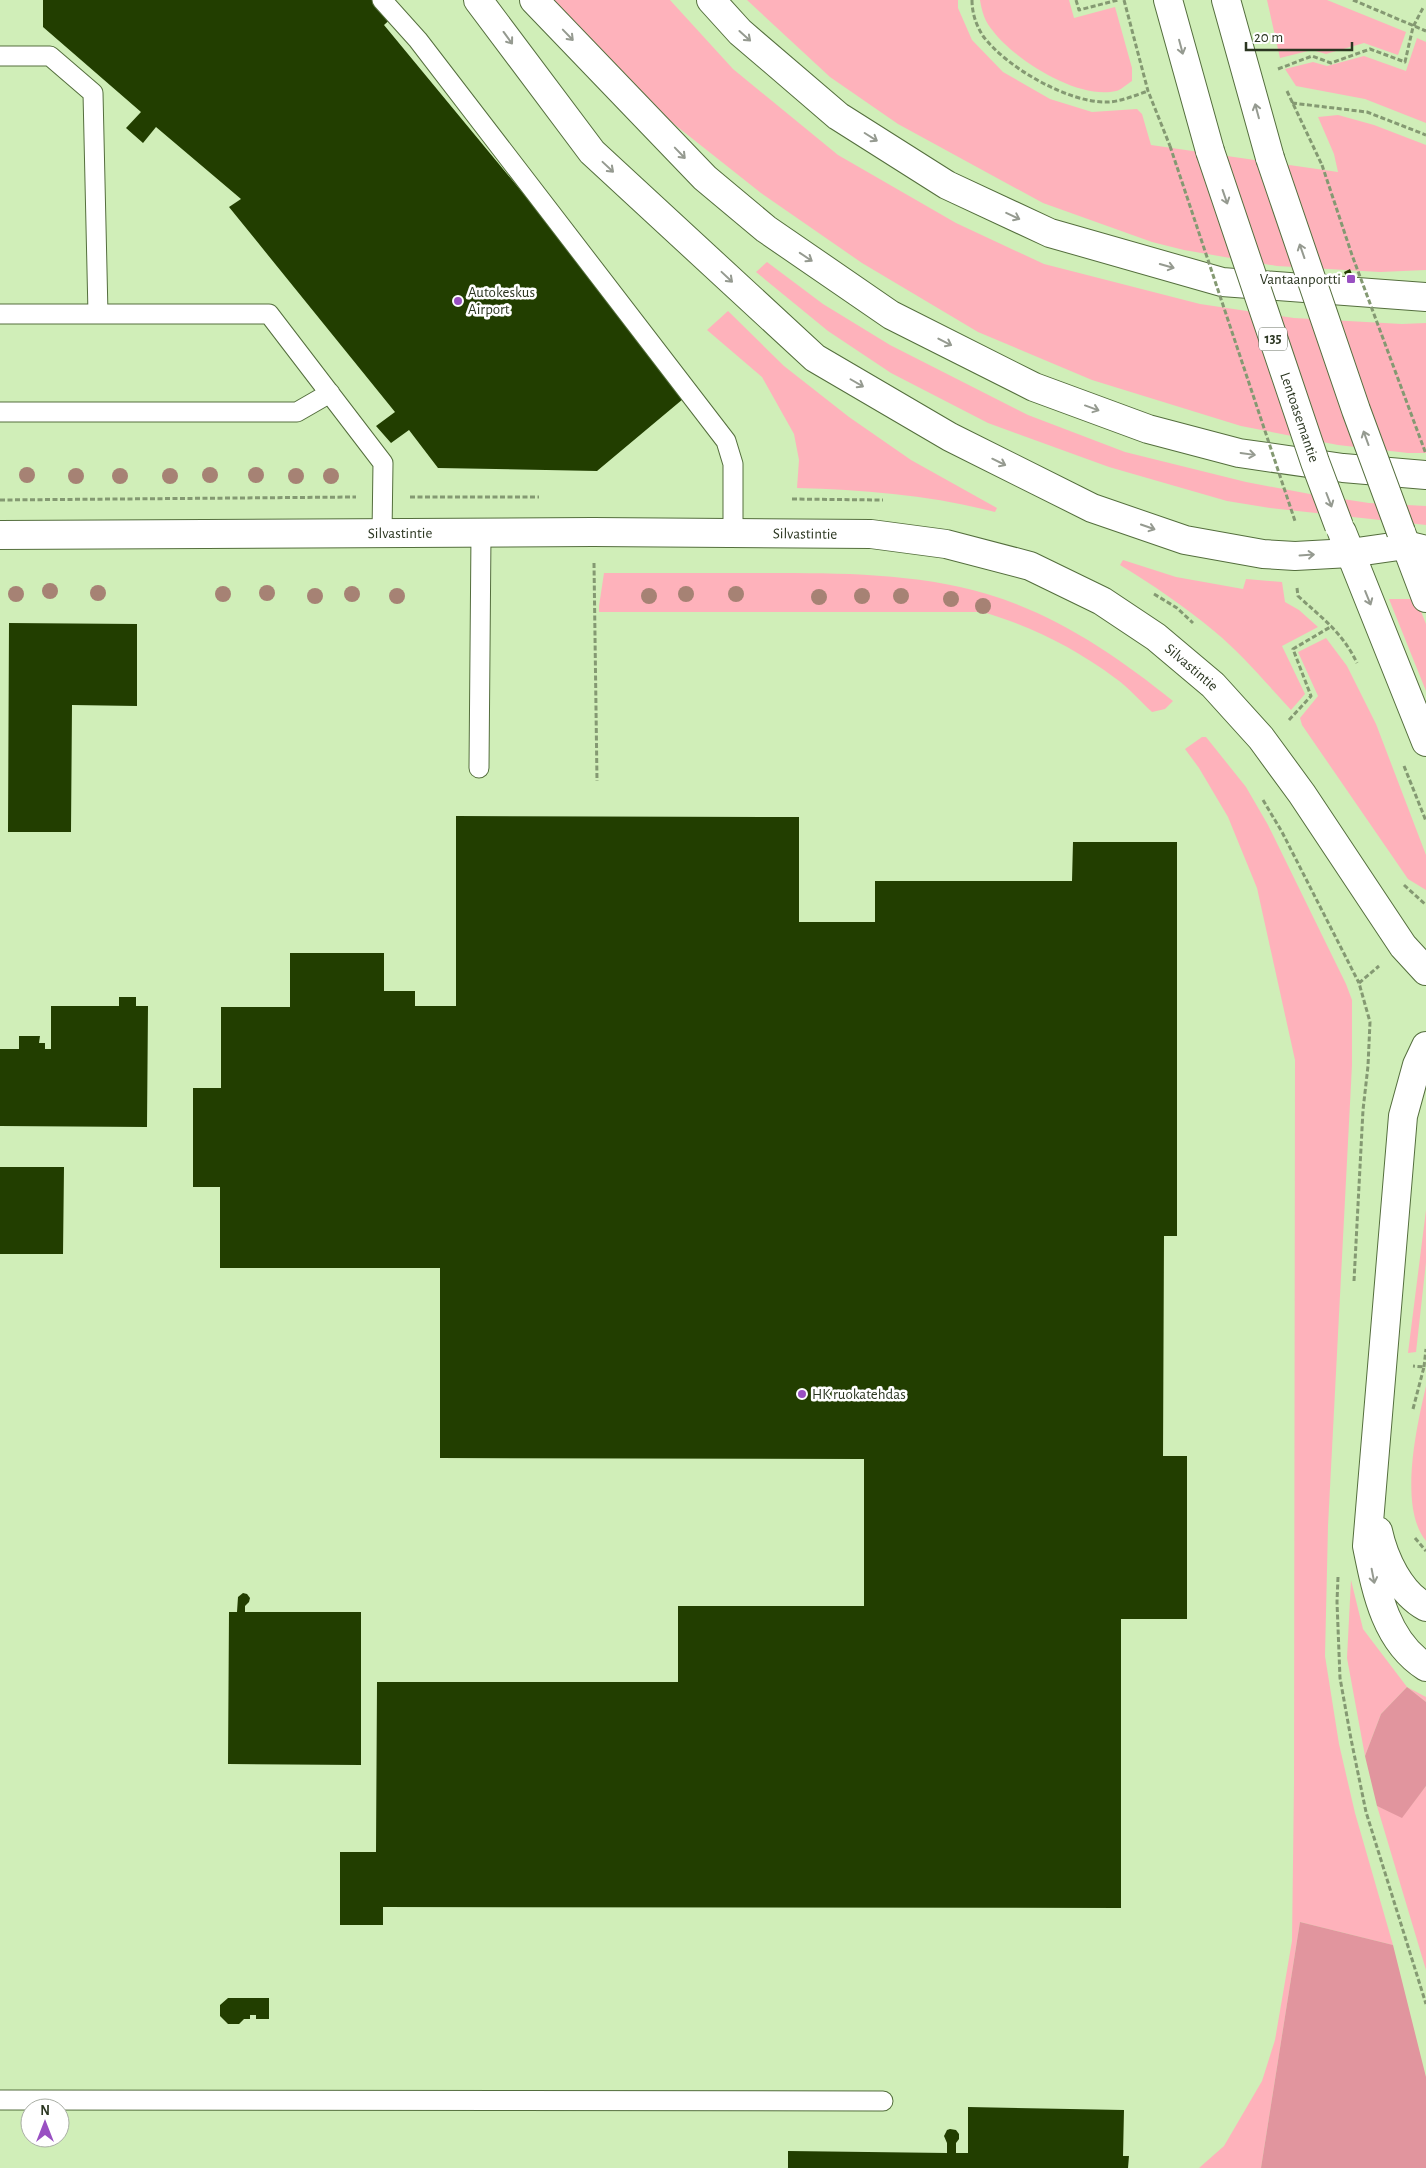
<svg xmlns="http://www.w3.org/2000/svg" width="1426" height="2168" viewBox="0 0 1426 2168" font-family="'Alegreya Sans',sans-serif">
  <style>
    .green { fill: #feb2bb }
    .forest { fill: #e1959e }
    .building { fill: #223e00 }
    .lines { fill: none; stroke-linecap: round; stroke-linejoin: round }
    .lane-casing { stroke: #546e3d; stroke-width: 21 }
    .street-casing { stroke: #546e3d; stroke-width: 30 }
    .primary-casing { stroke: #546e3d; stroke-width: 30 }
    .highway-casing { stroke: #546e3d; stroke-width: 30 }
    .path { stroke: #849972; stroke-width: 3; stroke-dasharray: 5 2.5; stroke-linecap: butt }
    .lane { stroke: #fff; stroke-width: 19 }
    .street { stroke: #fff; stroke-width: 28 }
    .primary { stroke: #fff; stroke-width: 28 }
    .highway { stroke: #fff; stroke-width: 28 }
    .primary-bridge-casing { stroke: #546e3d; stroke-width: 30; stroke-linecap: butt }
    .path-bridge { stroke: #849972; stroke-width: 3; stroke-dasharray: 5 2.5; stroke-linecap: butt }
    .primary-bridge { stroke: #fff; stroke-width: 28 }
    .tree { fill: #a68274 }
    .oneway { stroke: #959a90 }
    .poi-dot { fill: #9950c2; stroke: #fff; stroke-width: 2 }
    .labels { text-anchor: middle; dominant-baseline: central; stroke-width: 5; stroke-linejoin: round; paint-order: stroke }
    .shield { fill: #fff; stroke: #6b7264; stroke-width: 1 }
    .shield-label { font-size: 14px; font-weight: bold; fill: #2b3621 }
    .poi-label { font-size: 15px; fill: #2b3621; stroke: #fff; text-anchor: start }
    .street-label { font-size: 15px; fill: #2b3621; stroke: #fff }
  </style>
  <rect width="100%" height="100%" fill="#d0eeb8"/>
  <path class="green" d="M552,0H670L733,69L838,155L956,223L1044,264L1200,304L1294,318L1402,324L1426,323V453H1408L1338,445L1241,426L1092,380L978,332L862,263L761,193L660,113Z
    M747,0H958V8L972,40L1003,72L1050,99L1092,112L1137,109L1142,114L1151,145L1338,172L1334,154L1318,117L1338,115L1374,125L1426,145V270L1380,272L1277,266L1184,250L1152,242L1043,203L898,124L830,77Z
    M980,0H1069L1074,18L1115,7L1132,68V81C1127,84 1121,90 1116,91C1078,100 1015,60 993,31C985,22 982,12 980,0Z
    M1267,0H1327L1406,32L1398,55L1364,43L1326,54L1312,50L1280,58Z
    M1417,38L1426,42V123L1365,99L1296,86L1285,69L1313,62L1327,66L1364,56L1406,71Z
    M767,262L823,304L890,345L1028,415L1125,452L1246,482L1310,494L1369,503L1426,506V525L1270,508L1227,501L1109,467L988,423L891,373L828,331L756,272Z
    M728,311L784,366L849,417L911,460L997,508L995,512C930,495 865,490 797,488L799,460L794,434L762,377L707,330Z
    M1123,560L1176,577L1243,589L1246,579L1282,582L1285,602L1299,610L1318,627L1282,646L1305,694L1291,710C1266,683 1242,654 1214,631C1184,606 1153,585 1120,565Z
    M604,573C658,573 713,573 767,573C840,573 916,573 987,594C1057,615 1117,656 1173,701L1165,709L1152,712C1140,701 1128,687 1115,678C1075,648 1030,626 983,612H599V606Z
    M1389,599H1416L1426,624V691Z
    M1326,638L1347,666L1376,724L1426,855V890L1408,879L1302,725L1300,718L1318,696L1298,652Z
    M1202,737H1206L1246,787L1268,825L1346,984L1352,1000V1065L1328,1526L1325,1656L1339,1744L1355,1813L1393,1945L1300,1922L1261,2168H1199L1224,2146L1262,2081L1275,2040L1292,1941L1294,1783L1295,1060L1257,888L1228,817L1199,768L1185,749Z
    M1426,1210V1262L1416,1352L1408,1353Z
    M1426,1386V1541C1398,1507 1417,1425 1426,1386Z
    M1351,1580L1363,1629L1407,1687L1426,1697V1702L1407,1687L1381,1714L1365,1756L1347,1658Z
    M1426,1786V1970L1377,1806L1402,1817Z"/>
  <path class="forest" d="M1407,1687L1426,1702V1786L1402,1818L1377,1806L1365,1756L1381,1714Z
    M1300,1922L1393,1945L1426,2077V2168H1261Z"/>
  <path class="building" d="M43,0H378L395,15L384,25L689,394L597,471L438,468L409,430L391,443L376,426L395,412L229,207L241,199L156,127L143,143L126,128L141,112L43,27Z
    M1350,269L1357,287L1351,289L1344,272Z
    M9,623L137,624V706L72,705L71,832H8Z
    M456,816L799,817V922H875V881H1072L1073,842H1177V1236H1164L1163,1456H1187V1619H1121V1908L383,1907V1925H340V1852H376L377,1682H678V1606H864V1459L440,1458V1268H220V1187H193V1088H221V1007H290V953H384V991H415V1006H456Z
    M119,997H136V1006H148L147,1127L0,1126V1049H19V1036H40L39,1043H45V1049H51V1006H119Z
    M0,1167H64L63,1254H0Z
    M243,1593L247,1594L250,1598L249,1602L245,1606V1612H361V1765L228,1764L229,1612H237L238,1597Z
    M228,1998H269V2019H256V2015H250V2019H244L239,2024H228L220,2016V2005Z
    M968,2107L1124,2110L1123,2156H1129L1128,2168H788V2151L947,2153V2143L944,2136L947,2130L950,2129L956,2130L959,2134V2139L956,2143V2153H968Z"/>
  <g class="lines">
    <defs>
      <path id="lane" d="M382,0L418,40L726,441L733,464V533
        M0,56H50L93,93L98,314
        M0,314H269L383,463L382,534
        M0,412H297L330,393
        M479,768L481,534
        M0,2100L883,2101"/>
      <g id="street">
        <path id="s1" d="M0,535L593,532L871,534L946,544L1030,566L1102,601L1156,637L1213,685L1261,738L1302,794L1403,946L1426,971"/>
      </g>
      <path id="primary" d="M1168,0L1210,151
        M1226,0L1270,158
        M1342,532L1426,742
        M1401,532L1426,598
        M1426,1046L1417,1065L1403,1116L1367,1546C1376,1590 1385,1641 1426,1667
        M1378,1531C1384,1559 1400,1593 1426,1607"/>
      <path id="highway" d="M478,0L592,152L815,358L950,437L1092,508L1185,540L1263,554L1295,556L1350,553L1406,545L1426,550
        M534,0L705,178L766,229L891,315L1034,387L1148,429L1239,453L1343,468L1426,475
        M711,0L740,32L838,116L947,185L1050,233L1222,282L1426,297"/>
    </defs>
    <use href="#lane" class="lane-casing"/>
    <use href="#street" class="street-casing"/>
    <use href="#primary" class="primary-casing"/>
    <use href="#highway" class="highway-casing"/>
    <path class="path" d="M972,0C972,13 976,25 983,36C1006,67 1068,103 1107,102C1120,102 1136,95 1148,91
      M1076,0L1079,10L1118,0
      M1124,0L1148,91L1170,146
      M1353,0L1426,31
      M1278,69L1312,56L1331,63L1370,49L1405,62L1413,27L1424,6
      M1287,91L1322,165
      M1292,103L1367,112L1426,135
      M410,497H539
      M792,499L883,500
      M0,500L356,497
      M594,563L597,781
      M1297,588L1298,596C1323,619 1342,632 1357,663
      M1154,594L1177,608L1193,623
      M1289,720L1311,696L1293,649L1332,626
      M1404,766L1426,821
      M1263,800L1282,832L1359,983
      M1404,885L1426,905
      M1354,1281L1363,1110L1368,1066L1370,1022L1359,983L1379,966
      M1424,1367L1426,1349
      M1413,1409L1424,1367L1413,1366
      M1415,1538L1426,1551
      M1338,1577L1337,1602L1340,1678L1351,1739L1366,1812L1426,2004"/>
    <use href="#lane" class="lane"/>
    <use href="#street" class="street"/>
    <use href="#primary" class="primary"/>
    <use href="#highway" class="highway"/>
    <defs>
      <g id="primary-bridge">
        <path id="s2" d="M1210,151L1315,462L1339,526"/>
        <path d="M1270,158L1356,410L1401,532"/>
      </g>
    </defs>
    <use href="#primary-bridge" class="primary-bridge-casing"/>
    <path class="path-bridge" d="M1170,146L1295,521
      M1322,165L1352,255L1426,454"/>
    <use href="#primary-bridge" class="primary-bridge"/>
  </g>
  <g class="tree">
    <circle cx="27" cy="475" r="8"/>
    <circle cx="210" cy="475" r="8"/>
    <circle cx="256" cy="475" r="8"/>
    <circle cx="76" cy="476" r="8"/>
    <circle cx="120" cy="476" r="8"/>
    <circle cx="170" cy="476" r="8"/>
    <circle cx="296" cy="476" r="8"/>
    <circle cx="331" cy="476" r="8"/>
    <circle cx="50" cy="591" r="8"/>
    <circle cx="98" cy="593" r="8"/>
    <circle cx="267" cy="593" r="8"/>
    <circle cx="16" cy="594" r="8"/>
    <circle cx="223" cy="594" r="8"/>
    <circle cx="352" cy="594" r="8"/>
    <circle cx="686" cy="594" r="8"/>
    <circle cx="736" cy="594" r="8"/>
    <circle cx="315" cy="596" r="8"/>
    <circle cx="397" cy="596" r="8"/>
    <circle cx="649" cy="596" r="8"/>
    <circle cx="862" cy="596" r="8"/>
    <circle cx="901" cy="596" r="8"/>
    <circle cx="819" cy="597" r="8"/>
    <circle cx="951" cy="599" r="8"/>
    <circle cx="983" cy="606" r="8"/>
  </g>
  <defs><path id="oneway-shaft" d="M-6 0H5M1.5-3L5.5 0L1.5 3" fill="none" stroke-width="1.6" stroke-linecap="round" stroke-linejoin="round" transform="scale(1.25)"/></defs>
  <g class="oneway">
    <use href="#oneway-shaft" transform="translate(568 35) rotate(46)"/>
    <use href="#oneway-shaft" transform="translate(745 36) rotate(42)"/>
    <use href="#oneway-shaft" transform="translate(508 38) rotate(54)"/>
    <use href="#oneway-shaft" transform="translate(1181 47) rotate(75)"/>
    <use href="#oneway-shaft" transform="translate(1257 111) rotate(-105)"/>
    <use href="#oneway-shaft" transform="translate(871 137) rotate(32)"/>
    <use href="#oneway-shaft" transform="translate(680 153) rotate(46)"/>
    <use href="#oneway-shaft" transform="translate(608 167) rotate(43)"/>
    <use href="#oneway-shaft" transform="translate(1225 197) rotate(71)"/>
    <use href="#oneway-shaft" transform="translate(1013 216) rotate(25)"/>
    <use href="#oneway-shaft" transform="translate(1302 251) rotate(-109)"/>
    <use href="#oneway-shaft" transform="translate(806 257) rotate(34)"/>
    <use href="#oneway-shaft" transform="translate(1167 266) rotate(16)"/>
    <use href="#oneway-shaft" transform="translate(727 277) rotate(43)"/>
    <use href="#oneway-shaft" transform="translate(945 342) rotate(27)"/>
    <use href="#oneway-shaft" transform="translate(857 383) rotate(30)"/>
    <use href="#oneway-shaft" transform="translate(1092 408) rotate(20)"/>
    <use href="#oneway-shaft" transform="translate(1366 438) rotate(-110)"/>
    <use href="#oneway-shaft" transform="translate(1248 454) rotate(8)"/>
    <use href="#oneway-shaft" transform="translate(999 462) rotate(26)"/>
    <use href="#oneway-shaft" transform="translate(1329 500) rotate(69)"/>
    <use href="#oneway-shaft" transform="translate(1148 527) rotate(19)"/>
    <use href="#oneway-shaft" transform="translate(1307 555) rotate(-4)"/>
    <use href="#oneway-shaft" transform="translate(1368 598) rotate(68)"/>
    <use href="#oneway-shaft" transform="translate(1373 1576) rotate(79)"/>
  </g>
  <g class="poi-dot">
    <rect x="1346" y="274" width="10" height="10" rx="2.5"/>
    <circle cx="458" cy="301" r="5"/>
    <circle cx="802" cy="1394" r="5"/>
  </g>
  <g class="labels">
    <rect class="shield" x="1259" y="327.5" width="28" height="23" rx="4"/>
    <g class="shield-label">
      <text x="1273" y="339">135</text>
    </g>
    <g class="poi-label">
      <text x="1341" y="279" text-anchor="end">Vantaanportti</text>
      <text x="468" y="292">Autokeskus<tspan x="468" dy="17">Airport</tspan></text>
      <text x="812" y="1394">HK ruokatehdas</text>
    </g>
    <g class="street-label">
      <text stroke="none"><textPath href="#s2" startOffset="281">Lentoasemantie</textPath></text>
      <text stroke="none"><textPath href="#s1" startOffset="805">Silvastintie</textPath></text>
      <text stroke="none"><textPath href="#s1" startOffset="400">Silvastintie</textPath></text>
      <text stroke="none"><textPath href="#s1" startOffset="1225">Silvastintie</textPath></text>
    </g>
  </g>
  <g transform="translate(45 2123)"><circle r="24" fill="#ffffff" stroke="#aaafa6"/>
  <path d="M0-4L9 19L0 12L-9 19Z" fill="#9950c2"/>
  <text y="-8" font-size="14" font-weight="bold" text-anchor="middle" fill="#2b3621">N</text>
  </g>
  <path d="M1246 42v8h106v-8" fill="none" stroke="#2b3621" stroke-width="2.5"/>
  <text x="1254" y="42" font-size="15" fill="#2b3621" stroke="#ffffff" stroke-width="4" paint-order="stroke">20 m</text>
</svg>
